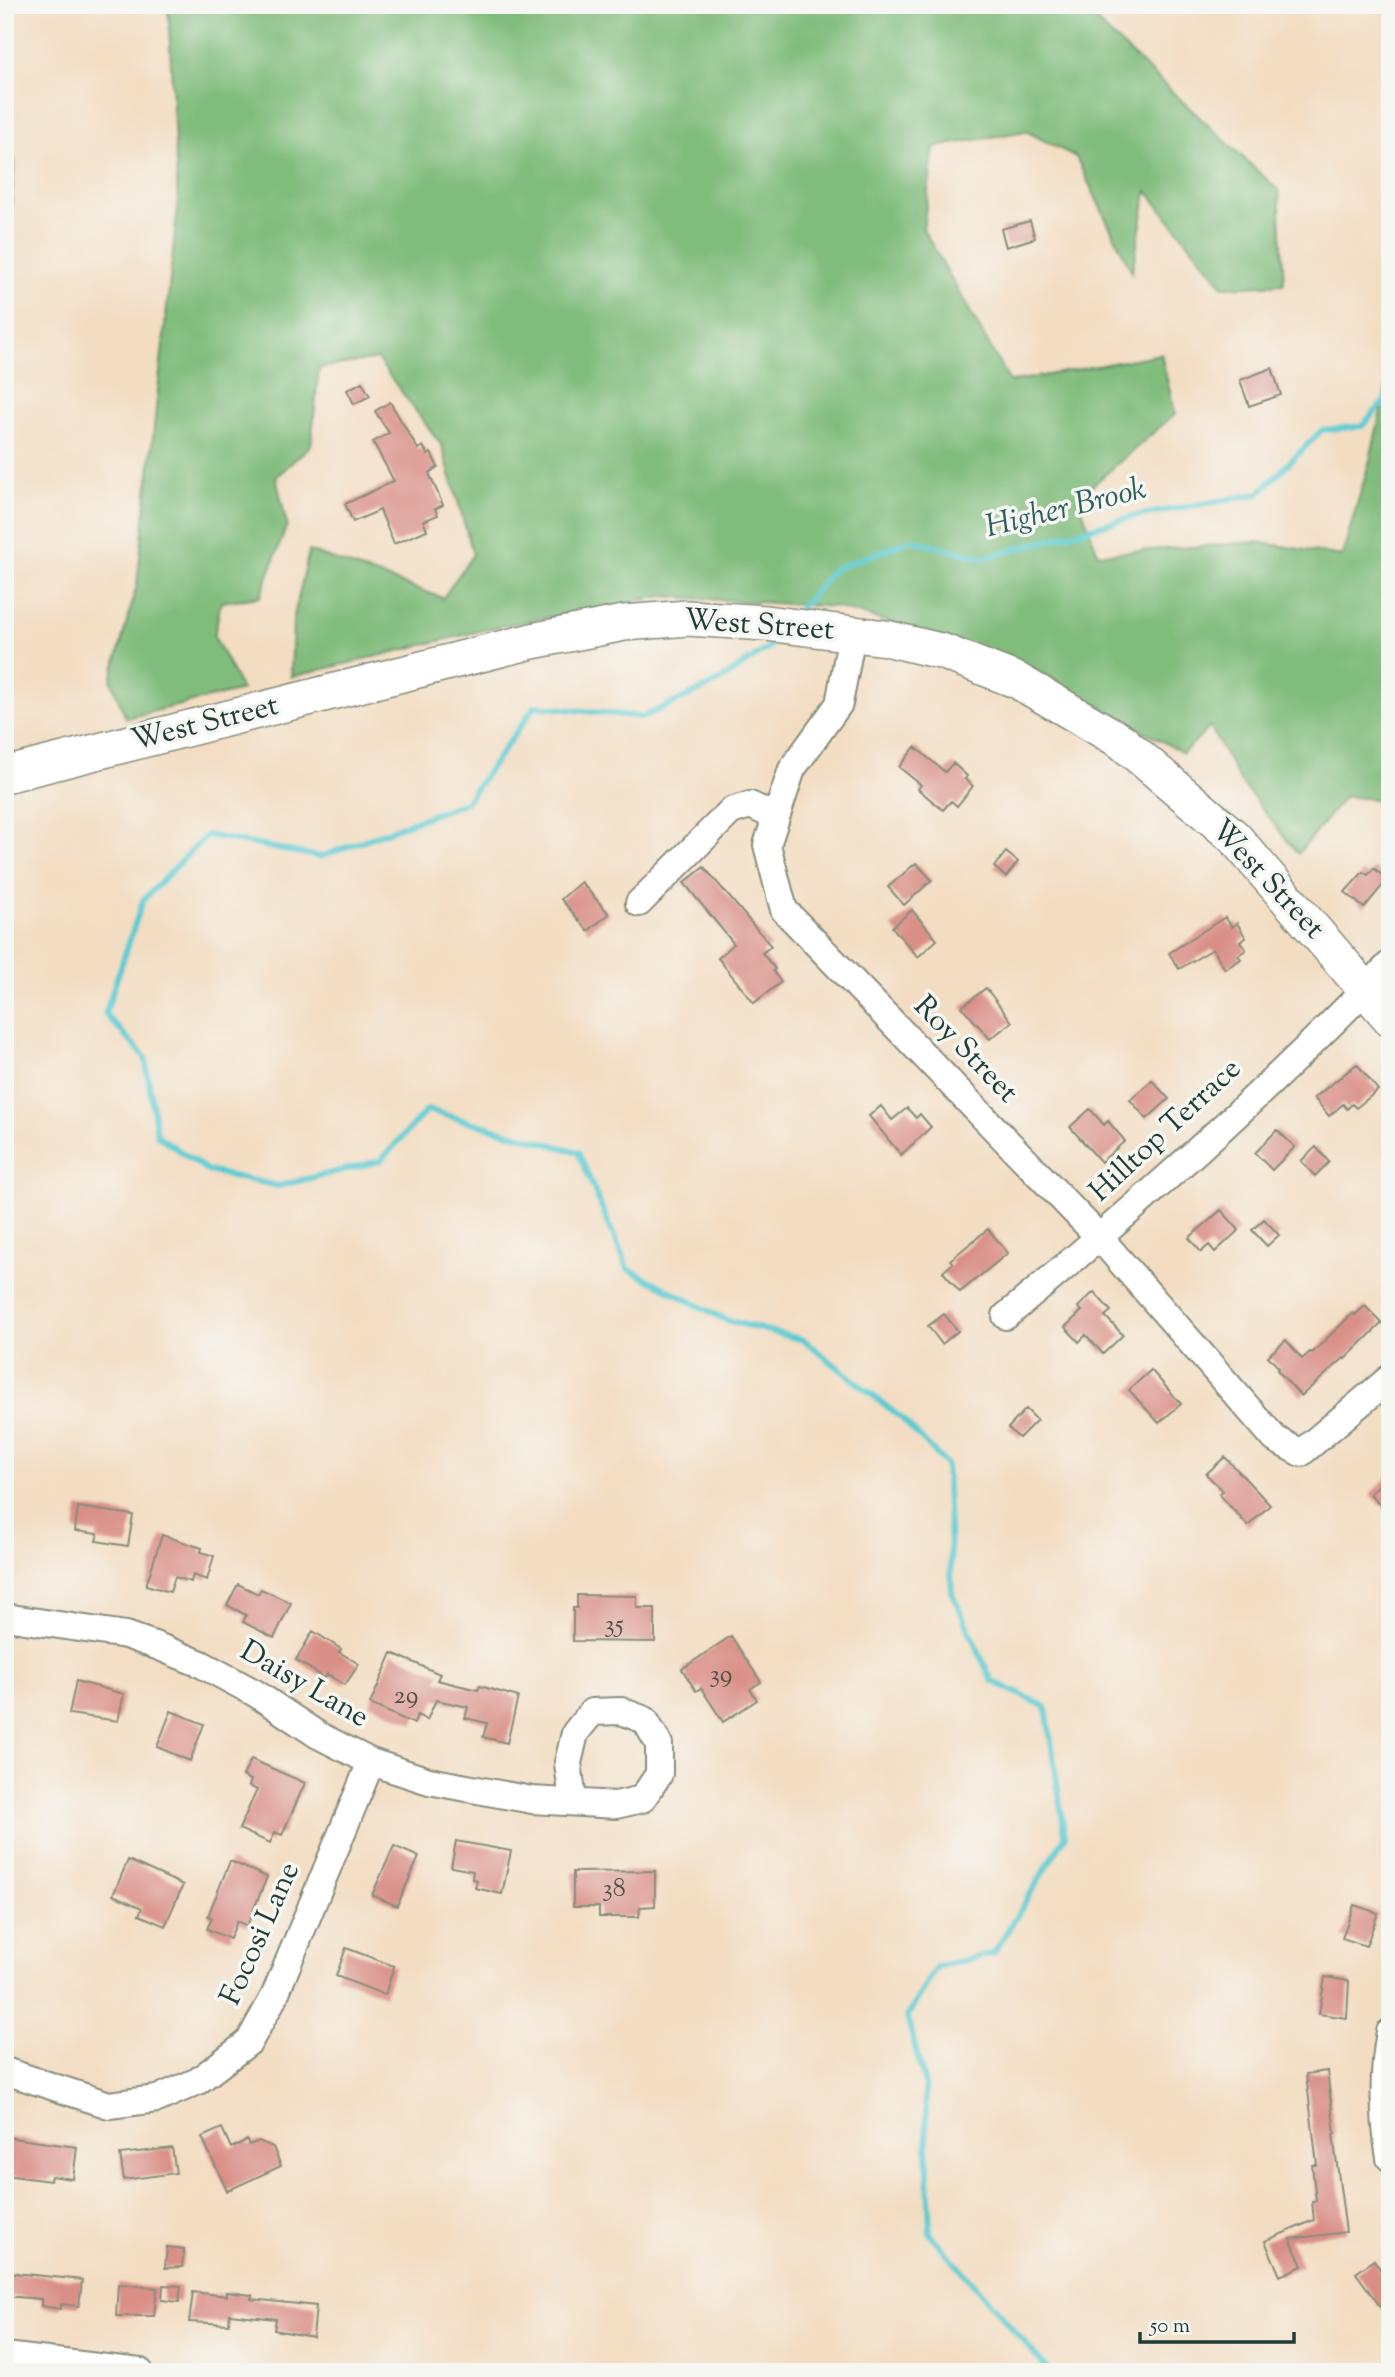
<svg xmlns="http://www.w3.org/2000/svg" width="1395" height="2377" viewBox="0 0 1395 2377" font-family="'Sorts Mill Goudy',serif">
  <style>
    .forest { fill: #80bc7b; stroke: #507c58; stroke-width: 2 }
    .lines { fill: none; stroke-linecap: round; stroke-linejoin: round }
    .stream { stroke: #5dcad1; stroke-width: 6 }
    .building { fill: #d98e86 }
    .minor-casing { stroke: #898d7b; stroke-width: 30 }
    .major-casing { stroke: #898d7b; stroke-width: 38 }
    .minor { stroke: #fff; stroke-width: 26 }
    .major { stroke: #fff; stroke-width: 35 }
    .labels { text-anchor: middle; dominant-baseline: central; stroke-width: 7; stroke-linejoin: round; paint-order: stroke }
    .number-label { font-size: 26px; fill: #4e5148 }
    .street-label { font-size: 30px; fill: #1f3d34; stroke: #f6f6f2 }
    .water-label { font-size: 32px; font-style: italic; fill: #2e605b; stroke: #f6f6f2 }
  </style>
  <rect width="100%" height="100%" fill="#f6f6f2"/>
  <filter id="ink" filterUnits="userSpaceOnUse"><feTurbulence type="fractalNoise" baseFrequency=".0143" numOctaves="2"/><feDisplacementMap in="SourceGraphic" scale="14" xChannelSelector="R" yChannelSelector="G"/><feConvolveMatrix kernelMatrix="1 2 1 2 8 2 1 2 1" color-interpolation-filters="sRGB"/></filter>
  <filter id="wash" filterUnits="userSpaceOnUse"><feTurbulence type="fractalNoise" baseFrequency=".00686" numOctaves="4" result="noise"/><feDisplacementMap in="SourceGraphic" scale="28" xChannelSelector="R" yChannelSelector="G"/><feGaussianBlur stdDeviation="1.57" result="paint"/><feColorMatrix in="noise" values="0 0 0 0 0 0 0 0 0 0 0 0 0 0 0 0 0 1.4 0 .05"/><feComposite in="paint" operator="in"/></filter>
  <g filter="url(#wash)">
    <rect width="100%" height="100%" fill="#f3ddc2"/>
    <path class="forest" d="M168,5H1091L1099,24L1279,191L1284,284L1224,287L1147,191L1132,272L1076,157L1026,131L934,147L923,229L1010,382L1161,354L1175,414L1078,498L1098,554L1257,542L1342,556L1370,460L1390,371V801L1345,796L1298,854L1240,781L1210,727L1183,753L1017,659L836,607L663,596L501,626L291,677L293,621L309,551L443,598L473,554L442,446L377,359L319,368L311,445L276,477L287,525L260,597L221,602L214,636L242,690L126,718L111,680L137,585L178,205Z
      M5,153L15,159L5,282Z"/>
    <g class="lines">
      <path class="stream" d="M795,615L834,569L912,540L984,558L1135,516L1258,494L1322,430L1362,426L1390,395
        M777,637L768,648L716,683L643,717L535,706L466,802L320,857L207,835L143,900L105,1014L145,1057L157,1135L208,1171L278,1186L380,1161L427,1110L578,1152L628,1269L726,1320L804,1340L901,1418L946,1464L952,1593L992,1681L1046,1707L1065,1837L994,1953L936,1967L907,2017L925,2084L930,2234L1050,2372"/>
    </g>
    <g id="blocks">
      <path class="building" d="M1030,221L1035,238L1006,247L1001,229Z
        M1272,368L1281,395L1249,406L1240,380Z
        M362,382L370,396L354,404L347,390Z
        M390,402L418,449L423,446L428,455L431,453L438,467L429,473L443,505L435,509L438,515L423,521L427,530L394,544L380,510L353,522L345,504L394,481L373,442L389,433L375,411Z
        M915,747L945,772L953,763L967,776L965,779L973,786L957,806L951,801L943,810L918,789L921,785L899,767Z
        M1006,852L1018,862L1006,877L994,867Z
        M916,863L932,880L904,905L888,887Z
        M704,867L771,946L762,953L775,969L773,971L781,982L754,1003L718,958L734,944L684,883Z
        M1374,868L1387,880L1364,908L1345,892L1363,872L1368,875Z
        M581,882L609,914L588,931L561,899Z
        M912,910L937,940L918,957L892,927Z
        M1225,917L1232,927L1237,923L1246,938L1240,942L1246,950L1238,955L1241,959L1225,969L1213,949L1179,969L1169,953Z
        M986,988L1012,1022L990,1039L962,1007Z
        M1357,1064L1378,1090L1356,1108L1352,1104L1347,1109L1343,1104L1329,1116L1314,1098Z
        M1152,1080L1169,1099L1147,1119L1130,1100Z
        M881,1106L892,1120L907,1108L916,1118L920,1114L931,1127L901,1155L869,1116Z
        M1090,1109L1104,1125L1108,1121L1125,1141L1101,1162L1070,1127Z
        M1277,1130L1295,1147L1272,1170L1255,1153Z
        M1316,1147L1329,1162L1315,1176L1301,1161Z
        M1221,1210L1239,1230L1215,1252L1209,1245L1201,1252L1189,1238Z
        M1264,1219L1279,1235L1267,1246L1252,1230Z
        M988,1229L1008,1253L960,1292L943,1272L953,1263L950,1260Z
        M1094,1292L1111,1311L1105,1316L1123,1335L1103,1354L1086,1335L1079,1342L1065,1327L1082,1311L1078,1307Z
        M1365,1306L1382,1323L1345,1359L1344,1358L1301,1396L1277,1370L1279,1368L1268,1356L1286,1340L1302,1359L1310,1352L1312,1353L1353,1313L1355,1315Z
        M944,1314L958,1331L942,1344L928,1326Z
        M1151,1370L1181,1404L1159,1423L1129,1390Z
        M1026,1409L1037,1420L1019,1438L1008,1428Z
        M1225,1457L1270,1505L1248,1526L1219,1494L1223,1491L1206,1474Z
        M1390,1474V1514L1370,1494Z
        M78,1507L133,1515L128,1546L96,1541L98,1534L75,1531Z
        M162,1535L202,1548L201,1552L214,1556L207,1580L193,1575L191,1582L175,1577L170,1592L146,1585Z
        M238,1584L258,1594L261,1589L291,1603L274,1638L243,1622L246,1615L227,1605Z
        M577,1595L637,1596V1608H655V1642L573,1641V1608H577Z
        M313,1631L341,1649L339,1652L359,1664L345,1685L327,1674L325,1678L296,1660Z
        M731,1636L761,1682L750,1689L757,1700L723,1722L701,1688L696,1691L682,1669Z
        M392,1653L440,1674L437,1680L478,1690L480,1686L518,1697L507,1743L483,1737L487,1723L465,1718L468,1707L436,1700L427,1720L417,1715L414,1724L370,1704Z
        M76,1681L124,1694L118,1721L69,1714Z
        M171,1711L204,1724L190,1761L157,1747Z
        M251,1759L305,1783L282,1835L275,1832L270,1843L239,1829L257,1790L249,1786L251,1780L243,1776Z
        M456,1841L511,1851L502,1894L475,1888L477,1880L472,1879L473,1871L451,1867Z
        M394,1846L419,1857L397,1906L372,1895Z
        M128,1860L183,1885L165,1926L139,1915L142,1908L113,1895Z
        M230,1861L267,1877L247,1926L237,1921L230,1939L207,1929L212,1918L208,1916Z
        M655,1871V1906L640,1907L639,1917H599V1907H573V1872Z
        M1354,1905L1378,1913L1366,1946L1342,1938Z
        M346,1948L394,1966L385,1995L336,1976Z
        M1325,1977L1349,1981L1347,2018L1319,2014Z
        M1327,2071L1335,2134H1333L1346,2232L1290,2239L1302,2266L1280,2276L1265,2241L1314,2220L1312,2202L1316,2201L1312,2165H1317L1306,2074Z
        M222,2128L231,2148L247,2140L249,2145L259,2141L273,2147L281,2166L227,2191L202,2137Z
        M5,2137L77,2147L73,2179L51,2176L50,2181L5,2175Z
        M172,2148L176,2173L124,2180L120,2154Z
        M167,2247L184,2249L182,2267L165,2268Z
        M1374,2260L1390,2283V2320L1356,2273Z
        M5,2272L82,2280L79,2306L61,2304V2309L41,2306V2299L5,2296Z
        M118,2284L157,2288L154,2316H116Z
        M163,2285L181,2286L179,2302L162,2300Z
        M193,2292L227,2296V2292L252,2295L251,2299L316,2306L313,2337L274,2330L276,2319L230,2314L229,2324L189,2322Z"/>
    </g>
  </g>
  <g filter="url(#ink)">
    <use href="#blocks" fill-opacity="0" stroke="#898d7b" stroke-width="2"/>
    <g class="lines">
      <defs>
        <path id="minor" d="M852,634L839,704L792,769L767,845L784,910L1100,1238L1275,1439L1301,1453L1390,1378
          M639,903L731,811L750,805L776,817
          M1006,1316C1140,1205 1270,1089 1390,964
          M5,1617L126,1635L157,1646L201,1664L255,1693L318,1735L371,1762L429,1781L532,1800L616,1805L642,1799L659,1774V1744L645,1720L621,1711L592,1712L575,1733L568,1763L573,1801
          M1390,2032C1382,2075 1383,2116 1390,2158
          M5,2071L109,2105L157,2099L198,2081L249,2042L274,1997L371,1762
          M5,2356L140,2372"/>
        <path id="major" d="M5,775L532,641L624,623L688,618L766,623L886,638L944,652L1018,681L1121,741L1234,837L1390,1018"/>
      </defs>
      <use href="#minor" class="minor-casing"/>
      <use href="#major" class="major-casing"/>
      <use href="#minor" class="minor"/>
      <use href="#major" class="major"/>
    </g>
  </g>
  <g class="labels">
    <g class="number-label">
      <text x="614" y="1625">35</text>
      <text x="721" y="1675">39</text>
      <text x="406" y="1696">29</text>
      <text x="614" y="1889">38</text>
    </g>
    <g class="street-label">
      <text transform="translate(759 626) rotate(4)">West Street</text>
      <text transform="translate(205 724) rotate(-14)">West Street</text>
      <text transform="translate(1267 880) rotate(47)">West Street</text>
      <text transform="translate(965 1050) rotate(46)">Roy Street</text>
      <text transform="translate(1166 1131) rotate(-43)">Hilltop Terrace</text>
      <text transform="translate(304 1685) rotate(30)">Daisy Lane</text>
      <text transform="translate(261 1934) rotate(-66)">Focosi Lane</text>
    </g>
    <g class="water-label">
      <text transform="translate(1066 509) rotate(-14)">Higher Brook</text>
    </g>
  </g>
  <rect width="1395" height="2377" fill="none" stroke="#f6f6f2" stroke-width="28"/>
  <path d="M1140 2332v10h154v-10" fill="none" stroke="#1f3d34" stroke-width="3.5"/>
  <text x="1150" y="2332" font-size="21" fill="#1f3d34" stroke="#f6f6f2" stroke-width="5" paint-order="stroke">50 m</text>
</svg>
